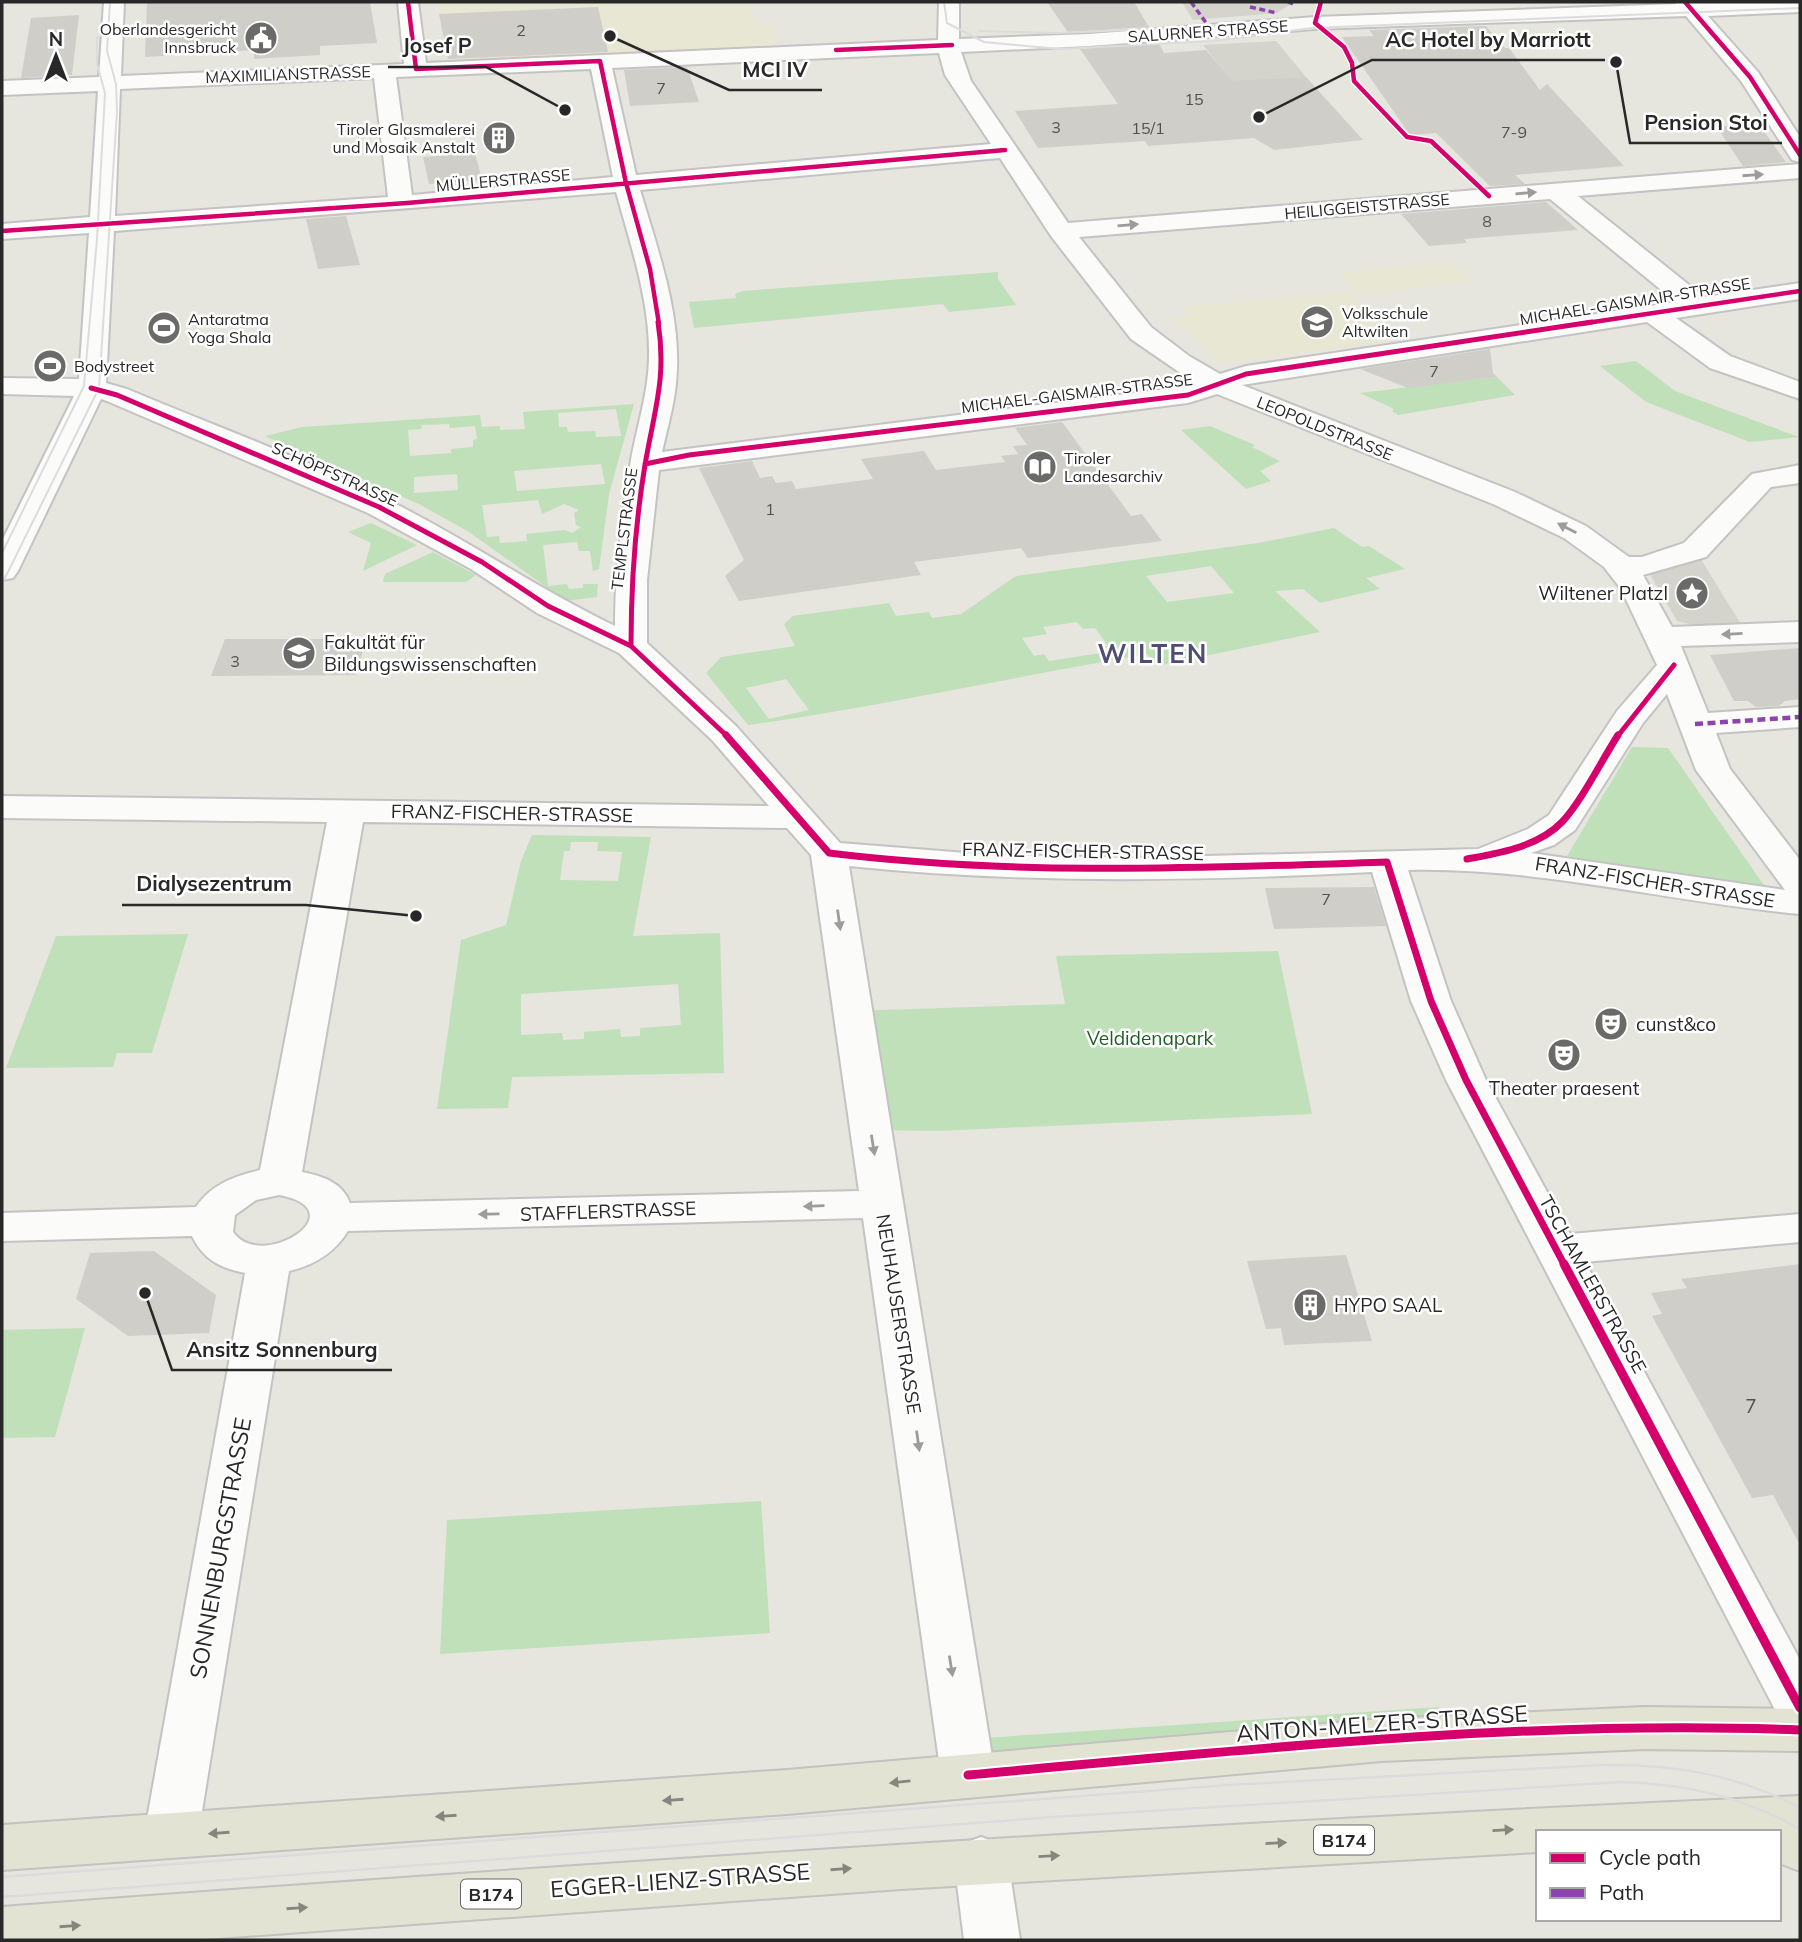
<svg xmlns="http://www.w3.org/2000/svg" width="1802" height="1942" viewBox="0 0 1802 1942" font-family="Mulish,sans-serif">
  <style>
    .education { fill: #e8e7d4 }
    .green { fill: #c0e0b9; fill-rule: evenodd }
    .plaza { fill: #d4d3cc }
    .building { fill: #cfcec9 }
    .lines { fill: none; stroke-linecap: round; stroke-linejoin: round }
    .minor-casing { stroke: #c4c3c3; stroke-width: 4 }
    .major-casing { stroke: #c3c2c0; stroke-width: 4 }
    .minor { fill: #fbfbfa; fill-rule: evenodd }
    .major { fill: #e3e3d4; fill-rule: evenodd }
    .tram-far1 { stroke: #dddcdd; stroke-width: 2 }
    .tram { stroke: #dddcdd; stroke-width: 2.5 }
    .quiet-far1 { stroke: #8e44ad; stroke-width: 3.5; stroke-dasharray: 6 3.5; stroke-linecap: butt }
    .quiet { stroke: #8e44ad; stroke-width: 4.5; stroke-dasharray: 8 4.5; stroke-linecap: butt }
    .cycleway-far3-casing { stroke: #fff; stroke-width: 7 }
    .cycleway-far2-casing { stroke: #fff; stroke-width: 9 }
    .cycleway-far1-casing { stroke: #fff; stroke-width: 11 }
    .cycleway-casing { stroke: #fff; stroke-width: 13 }
    .cycleway-far3 { stroke: #d6006c; stroke-width: 4.5 }
    .cycleway-far2 { stroke: #d6006c; stroke-width: 5 }
    .cycleway-far1 { stroke: #d6006c; stroke-width: 7 }
    .cycleway { stroke: #d6006c; stroke-width: 9 }
    .oneway { fill: #9c9c9c }
    .oneway2 { fill: #86867e }
    .labels { text-anchor: middle; dominant-baseline: central; stroke-width: 5; stroke-linejoin: round; paint-order: stroke }
    .far-poi-label { font-size: 16px; fill: #282828; stroke: #fff; text-anchor: start }
    .number-label { font-size: 16px; fill: #525251 }
    .far-street-label { font-size: 16px; fill: #282828; stroke: #fff }
    .shield { fill: #fff; stroke: #686868; stroke-width: 2 }
    .shield-label { font-size: 18px; font-weight: bold; fill: #282828 }
    .poi-label { font-size: 19px; fill: #282828; stroke: #fff; text-anchor: start }
    .street-label { font-size: 19px; fill: #282828; stroke: #fff }
    .park-label { font-size: 19px; fill: #1f5d23; stroke: #fff }
    .near-number-label { font-size: 19px; fill: #525251 }
    .near-street-label { font-size: 23px; fill: #282828; stroke: #fff }
    .district-label { font-size: 26px; font-weight: bold; letter-spacing: 2px; fill: #504d74; stroke: #fff }
    .leader { fill: none; stroke: #282828; stroke-width: 2.5 }
    .callout-dot { fill: #282828; stroke: #fff; stroke-width: 2.5 }
    .callout-label { font-size: 21px; text-anchor: middle; font-weight: bold; fill: #282828; stroke: #fff; stroke-width: 5; stroke-linejoin: round; paint-order: stroke }
  </style>
  <rect width="100%" height="100%" fill="#e6e5de"/>
  <path class="education" d="M439,2H747L758,25H773L779,48L448,61Z
    M1452,262L1473,281L1352,297L1399,339L1221,364L1172,318L1188,315L1181,307L1188,306L1355,291L1342,272Z"/>
  <path class="green" d="M998,272V279L1016,305L949,312L943,304L694,328L689,302L736,298L735,294L743,291Z
    M1636,361L1675,391L1799,437L1750,442L1646,402L1600,366Z
    M1497,377L1515,395L1398,415L1392,411L1394,409L1360,393Z
    M634,404L609,494L599,569L593,571L590,551H579L577,542L543,545L548,586L567,584L569,589L583,588V584H598L597,597L566,601L469,532L419,504L265,436L302,427L480,415L482,427L500,426V430L525,429L523,412ZM616,409L621,436L596,437L595,431L568,432L567,427H559L558,413ZM449,424L450,428L475,426L477,439L473,440V447L451,449V453L410,456L408,430L421,429L422,425ZM601,464L605,484L517,491L514,471ZM457,474L458,490L414,493V477ZM538,500L542,514L564,504L579,510L574,513L576,525L581,527L572,533L565,530L526,534L527,541L500,543L499,536L487,537L482,505Z
    M1210,426L1255,445L1252,447L1280,461L1260,471L1271,481L1246,489L1181,430Z
    M371,523L417,545L363,571L371,543L348,532Z
    M1334,528L1362,547L1369,546L1405,569L1366,578L1380,589L1320,603L1303,589L1275,591L1320,632L1157,666L1147,654C1014,677 882,706 748,725L706,673L721,657L795,646L784,624L793,616L889,603L896,616L929,612L932,618L961,614L1016,576L1258,543ZM1211,566L1234,593L1167,602L1146,576ZM1077,622L1083,629L1095,628L1108,646L1098,647L1101,653L1049,661L1044,654L1034,656L1022,638L1047,634L1043,627ZM786,679L809,710L769,719L746,688Z
    M433,552L476,575L466,582H383L385,574Z
    M1632,747L1668,748L1768,891L1567,856Z
    M532,835L651,837L633,936L720,933L724,1073L512,1077L508,1108L437,1109L461,940L506,925L521,861ZM571,842H598L597,851L622,852L618,881L560,880L564,851H570ZM678,984L681,1025L640,1028V1036L621,1037L620,1029L584,1032V1039L563,1040L562,1033L521,1035V994Z
    M188,934L152,1053H117L113,1067L6,1068L56,936Z
    M1278,951L1312,1114L938,1131L871,1130L853,1011L1065,1004L1056,956Z
    M85,1328L55,1437L2,1438V1330Z
    M761,1501L770,1633L440,1654L447,1520Z
    M1440,1707L1427,1716L1411,1721L1145,1739L993,1753H977L970,1739Z"/>
  <path class="plaza" d="M1182,2H1294L1277,13L1193,20Z
    M1276,41L1306,77L1258,80L1245,96L1203,45Z
    M1695,550L1741,624L1694,625L1677,621L1645,566Z"/>
  <path class="building" d="M147,2H370L377,43L320,46V55L254,59V50L145,57Z
    M1047,2H1134L1149,27L1068,32Z
    M598,7L608,52L448,59L439,14Z
    M79,15L72,75L21,78L31,18Z
    M1486,26L1505,48H1509L1540,90L1547,84L1624,166L1515,175L1525,184L1490,186L1436,133L1410,135L1342,37L1374,36L1369,30Z
    M1159,43L1164,53L1206,50L1233,81L1306,77L1363,140L1274,150L1254,138L1148,146L1145,141L1038,148L1015,111L1118,104L1080,49Z
    M687,67L699,102L630,106L624,70Z
    M1716,126H1760L1786,162L1743,166Z
    M475,153L482,180L429,184L423,157Z
    M1546,202L1578,230L1464,239L1467,243L1429,246L1401,214Z
    M346,216L360,265L318,269L306,219Z
    M1490,349L1493,373L1497,377L1408,388L1360,369Z
    M1062,422L1131,516L1142,514L1162,541L1028,558L1021,548L914,562L921,575L739,601L725,576L744,560L699,468L752,461L760,478L772,476L776,483L792,481L796,489L873,479L861,459L924,451L936,470L1005,462L1001,456L1018,454L1013,446L1027,445L1015,428Z
    M225,639H366L356,675L211,676Z
    M1800,648V699L1785,701L1779,706L1756,707L1748,701H1734L1710,655Z
    M1374,887L1386,926L1274,929L1265,888Z
    M154,1251L216,1295L209,1333L128,1336L76,1299L90,1253Z
    M1346,1255L1372,1341L1284,1345L1281,1328L1266,1329L1247,1261Z
    M1800,1264V1545L1773,1495L1752,1498L1652,1316L1662,1314L1651,1293L1687,1288L1681,1279Z"/>
  <g class="lines">
    <defs>
      <path id="minor" d="M104,2H124L121,76L404,64L398,2H418L426,63L938,40L939,2H959V39L1089,34L1315,17L1676,4L1675,2H1800V12L1708,16L1758,72L1800,137V162L1792,160L1741,81L1686,16L1315,29L1089,46L961,52L971,81L1068,223L1800,164V178L1578,196L1704,297L1800,283V299L1676,318L1730,356L1800,382V399L1710,368L1647,322L1242,385L1515,492L1586,526L1629,557H1642L1684,543L1752,474L1800,465V483L1771,487L1706,557L1643,575L1672,627L1800,622V642L1681,646L1708,713L1800,707V727L1716,733L1730,769L1800,860V914C1669,902 1541,867 1408,870L1451,1001L1486,1080L1570,1234L1800,1214V1242L1585,1262L1800,1660V1728L1782,1723L1446,1080L1411,1001L1372,872C1197,881 1023,884 849,866L995,1775L987,1790L968,1796L949,1790L941,1775L863,1218L348,1231C334,1253 315,1265 289,1271L198,1836L190,1852L171,1858L152,1852L144,1836L245,1273C220,1268 203,1259 192,1236L2,1241V1213L196,1207C212,1184 233,1177 260,1170L327,822L2,818V796L769,806L712,740L619,653L537,613L471,569L368,513L107,401L101,399L18,571L13,578L2,580V541L74,396L2,394V378L79,379L89,233L2,239V224L90,217L98,91L2,95V81L99,77ZM939,53L945,75L991,144L636,175L612,68ZM591,69L613,177L412,195L396,77ZM374,78L388,197L115,216L120,89ZM1000,158L1051,236L1131,339L1195,383L1183,387L662,452C667,429 674,406 676,383C683,319 658,250 640,190ZM616,192C630,242 650,302 649,355C649,393 636,428 630,466C622,519 615,572 615,626C538,589 468,540 392,502C307,459 214,426 127,389L106,383L114,231ZM1550,199L1676,302L1246,366L1220,374L1189,356L1151,327L1079,237ZM1217,394L1493,504L1564,538L1604,567L1621,589L1657,665L1617,711L1549,815L1528,829L1478,849L1130,858L979,854L840,843L736,726L647,643V580L659,470L1188,403ZM1667,694L1696,770L1785,890L1531,853L1554,845L1575,830L1643,723ZM363,822L787,828L811,855L859,1191L350,1203C342,1182 322,1176 302,1172ZM279,1195C359,1210 262,1273 233,1232L235,1215L256,1200Z
        M981,1837L1000,1844L1008,1860L1020,1940H964L954,1860L962,1844Z"/>
      <path id="major" d="M1645,1707L1800,1709V1751L1645,1749L1382,1761L787,1814L2,1870V1825L787,1770L1382,1719Z
        M1800,1796V1871L1779,1863V1832H1538V1852L901,1889L191,1940H2V1907C601,1862 1200,1823 1800,1796Z"/>
    </defs>
    <use href="#minor" class="minor-casing"/>
    <use href="#major" class="major-casing"/>
    <use href="#minor" class="minor"/>
    <use href="#major" class="major"/>
    <path class="tram-far1" d="M944,2L947,23L984,42L1060,49L1214,41L1312,28L1800,8
      M980,31L1058,33L1281,23
      M2,553L84,386L97,239L105,93L97,64V37
      M2,584L99,388L117,112L116,84L107,51L110,2"/>
    <path class="tram" d="M2,1877L1228,1785L1601,1765C1672,1764 1737,1774 1800,1808
      M2,1897L1053,1817L1622,1782C1687,1784 1743,1797 1800,1829"/>
    <path class="quiet-far1" d="M1191,2L1212,31
      M1288,2L1293,4
      M1250,7L1277,13"/>
    <path class="quiet" d="M1695,724L1800,717"/>
    <defs>
      <path id="cycleway-far3" d="M408,2L416,69L600,61L626,183L650,269L659,324
        M1321,2L1315,23L1344,47L1352,63L1354,81L1407,137L1431,141L1489,196
        M1685,2L1750,77L1800,155
        M836,50L952,45
        M2,231L407,203L1005,150
        M1580,324L1800,291"/>
      <path id="cycleway-far2" d="M91,388L117,395L379,507L482,562L548,606L631,646L728,737
        M645,464L689,455L1188,395L1246,374L1592,322
        M631,646C631,585 635,525 645,465C654,411 667,378 658,322
        M1617,737L1674,665"/>
      <path id="cycleway-far1" d="M726,735L829,853C1015,876 1200,868 1387,862L1431,1001L1466,1080L1565,1266
        M1467,859C1499,853 1538,847 1562,822C1581,802 1602,760 1618,735"/>
      <path id="cycleway" d="M1564,1264L1800,1708
        M968,1775C1244,1750 1523,1719 1800,1730"/>
    </defs>
    <use href="#cycleway-far3" class="cycleway-far3-casing"/>
    <use href="#cycleway-far2" class="cycleway-far2-casing"/>
    <use href="#cycleway-far1" class="cycleway-far1-casing"/>
    <use href="#cycleway" class="cycleway-casing"/>
    <use href="#cycleway-far3" class="cycleway-far3"/>
    <use href="#cycleway-far2" class="cycleway-far2"/>
    <use href="#cycleway-far1" class="cycleway-far1"/>
    <use href="#cycleway" class="cycleway"/>
  </g>
  <defs><path id="oneway-solid" d="M-6-.8H1V-3.2L6.5 0L1 3.2V.8H-6Z" transform="scale(1.75)"/></defs>
  <g class="oneway">
    <use href="#oneway-solid" transform="translate(1753 175) rotate(-4)"/>
    <use href="#oneway-solid" transform="translate(1526 193) rotate(-5)"/>
    <use href="#oneway-solid" transform="translate(1128 225) rotate(-5)"/>
    <use href="#oneway-solid" transform="translate(1567 528) rotate(-153)"/>
    <use href="#oneway-solid" transform="translate(1732 634) rotate(177)"/>
    <use href="#oneway-solid" transform="translate(839 920) rotate(82)"/>
    <use href="#oneway-solid" transform="translate(873 1145) rotate(81)"/>
    <use href="#oneway-solid" transform="translate(814 1206) rotate(178)"/>
    <use href="#oneway-solid" transform="translate(489 1214) rotate(179)"/>
    <use href="#oneway-solid" transform="translate(918 1441) rotate(82)"/>
    <use href="#oneway-solid" transform="translate(951 1666) rotate(81)"/>
  </g>
  <g class="oneway2">
    <use href="#oneway-solid" transform="translate(900 1782) rotate(174)"/>
    <use href="#oneway-solid" transform="translate(673 1800) rotate(176)"/>
    <use href="#oneway-solid" transform="translate(446 1816) rotate(176)"/>
    <use href="#oneway-solid" transform="translate(1503 1830) rotate(-3)"/>
    <use href="#oneway-solid" transform="translate(219 1833) rotate(176)"/>
    <use href="#oneway-solid" transform="translate(1276 1843) rotate(-3)"/>
    <use href="#oneway-solid" transform="translate(1049 1856) rotate(-3)"/>
    <use href="#oneway-solid" transform="translate(841 1869) rotate(-4)"/>
    <use href="#oneway-solid" transform="translate(297 1908) rotate(-4)"/>
    <use href="#oneway-solid" transform="translate(70 1926) rotate(-4)"/>
  </g>
  <defs>
    <symbol id="civic-disc" viewBox="-11 -11 22 22"><circle r="9.5" fill="#6a6a68" stroke="#fff"/><path d="M-.6-6.5H3V-4.5H.6V-3L4-1V1h2V6H-6V1h2V-1L-.6-3ZM-1.2 2.5V6h2.4V2.5Z" fill="#fff"/></symbol>
    <symbol id="building-disc" viewBox="-11 -11 22 22"><circle r="9.5" fill="#6a6a68" stroke="#fff"/><path d="M-4-6H4V6H1V3H-1V6H-4ZM-2.5-4.3h1.7v1.8h-1.7ZM.8-4.3h1.7v1.8H.8ZM-2.5-1h1.7V.8h-1.7ZM.8-1h1.7V.8H.8Z" fill="#fff"/></symbol>
    <symbol id="school-disc" viewBox="-11 -11 22 22"><circle r="9.5" fill="#6a6a68" stroke="#fff"/><path d="M0-5L7-2L0 1L-7-2ZM-4 1L0 2.5L4 1V4Q0 6-4 4Z" fill="#fff"/></symbol>
    <symbol id="stadium-disc" viewBox="-11 -11 22 22"><circle r="9.5" fill="#6a6a68" stroke="#fff"/><path d="M0-5a6.5 5 0 1 0 0 10a6.5 5 0 1 0 0-10ZM-3.5-1.8h7v3.6h-7Z" fill="#fff"/></symbol>
    <symbol id="library-disc" viewBox="-11 -11 22 22"><circle r="9.5" fill="#6a6a68" stroke="#fff"/><path d="M-6-4Q-3-5.5-.7-3.5V5Q-3 3-6 4ZM6-4Q3-5.5 .7-3.5V5Q3 3 6 4Z" fill="#fff"/></symbol>
    <symbol id="sight-disc" viewBox="-11 -11 22 22"><circle r="9.5" fill="#6a6a68" stroke="#fff"/><path d="M0-6L1.8-2.2L6-1.7L2.9 1.2L3.7 5.4L0 3.3L-3.7 5.4L-2.9 1.2L-6-1.7L-1.8-2.2Z" fill="#fff"/></symbol>
    <symbol id="university-disc" viewBox="-11 -11 22 22"><circle r="9.5" fill="#6a6a68" stroke="#fff"/><path d="M0-5L7-2L0 1L-7-2ZM-4 1L0 2.5L4 1V4Q0 6-4 4Z" fill="#fff"/></symbol>
    <symbol id="theatre-disc" viewBox="-11 -11 22 22"><circle r="9.5" fill="#6a6a68" stroke="#fff"/><path d="M-5-5.5Q0-4 5-5.5V0Q5 5 0 6Q-5 5-5 0ZM-3.3-2.5H-1v1.5H-3.3ZM1-2.5H3.3v1.5H1ZM-2.8 1Q0 5.5 2.8 1Z" fill="#fff"/></symbol>
  </defs>
  <g fill-rule="evenodd">
    <use href="#civic-disc" x="242" y="19" width="38" height="38"/>
    <use href="#building-disc" x="480" y="119" width="38" height="38"/>
    <use href="#school-disc" x="1298" y="303" width="38" height="38"/>
    <use href="#stadium-disc" x="145" y="309" width="38" height="38"/>
    <use href="#stadium-disc" x="31" y="347" width="38" height="38"/>
    <use href="#library-disc" x="1021" y="448" width="38" height="38"/>
    <use href="#sight-disc" x="1673" y="574" width="38" height="38"/>
    <use href="#university-disc" x="280" y="634" width="38" height="38"/>
    <use href="#theatre-disc" x="1592" y="1005" width="38" height="38"/>
    <use href="#theatre-disc" x="1545" y="1036" width="38" height="38"/>
    <use href="#building-disc" x="1291" y="1286" width="38" height="38"/>
  </g>
  <g class="labels">
    <g class="far-poi-label">
      <text x="236" y="29" text-anchor="end">Oberlandesgericht<tspan x="236" dy="18">Innsbruck</tspan></text>
      <text x="475" y="129" text-anchor="end">Tiroler Glasmalerei<tspan x="475" dy="18">und Mosaik Anstalt</tspan></text>
      <text x="1342" y="313">Volksschule<tspan x="1342" dy="18">Altwilten</tspan></text>
      <text x="188" y="319">Antaratma<tspan x="188" dy="18">Yoga Shala</tspan></text>
      <text x="74" y="366">Bodystreet</text>
      <text x="1064" y="458">Tiroler<tspan x="1064" dy="18">Landesarchiv</tspan></text>
    </g>
    <g class="number-label">
      <text x="521" y="30">2</text>
      <text x="661" y="88">7</text>
      <text x="1194" y="99">15</text>
      <text x="1056" y="127">3</text>
      <text x="1148" y="128">15/1</text>
      <text x="1514" y="132">7-9</text>
      <text x="1487" y="221">8</text>
      <text x="1434" y="371">7</text>
      <text x="770" y="509">1</text>
      <text x="235" y="661">3</text>
      <text x="1326" y="899">7</text>
    </g>
    <g class="far-street-label">
      <text transform="translate(1208 31) rotate(-4)">SALURNER STRASSE</text>
      <text transform="translate(288 74) rotate(-2)">MAXIMILIANSTRASSE</text>
      <text transform="translate(503 180) rotate(-5)">MÜLLERSTRASSE</text>
      <text transform="translate(1367 206) rotate(-5)">HEILIGGEISTSTRASSE</text>
      <text transform="translate(1635 301) rotate(-9)">MICHAEL-GAISMAIR-STRASSE</text>
      <text transform="translate(1077 393) rotate(-7)">MICHAEL-GAISMAIR-STRASSE</text>
      <text transform="translate(1325 428) rotate(22)">LEOPOLDSTRASSE</text>
      <text transform="translate(335 474) rotate(24)">SCHÖPFSTRASSE</text>
      <text transform="translate(624 529) rotate(-83)">TEMPLSTRASSE</text>
    </g>
    <g class="shield">
      <rect x="1314" y="1825.5" width="60" height="29" rx="5"/>
      <rect x="461" y="1879.5" width="60" height="29" rx="5"/>
    </g>
    <g class="shield-label">
      <text x="1344" y="1840">B174</text>
      <text x="491" y="1894">B174</text>
    </g>
    <g class="poi-label">
      <text x="1668" y="593" text-anchor="end">Wiltener Platzl</text>
      <text x="324" y="642">Fakultät für<tspan x="324" dy="22">Bildungswissenschaften</tspan></text>
      <text x="1636" y="1024">cunst&amp;co</text>
      <text x="1564" y="1088" text-anchor="middle">Theater praesent</text>
      <text x="1334" y="1305">HYPO SAAL</text>
    </g>
    <g class="street-label">
      <text transform="translate(512 813) rotate(1)">FRANZ-FISCHER-STRASSE</text>
      <text transform="translate(1083 851) rotate(1)">FRANZ-FISCHER-STRASSE</text>
      <text transform="translate(1655 882) rotate(9)">FRANZ-FISCHER-STRASSE</text>
      <text transform="translate(608 1211) rotate(-2)">STAFFLERSTRASSE</text>
      <text transform="translate(1593 1284) rotate(61)">TSCHAMLERSTRASSE</text>
      <text transform="translate(899 1314) rotate(81)">NEUHAUSERSTRASSE</text>
    </g>
    <g class="park-label">
      <text x="1150" y="1038">Veldidenapark</text>
    </g>
    <g class="near-number-label">
      <text x="1751" y="1406">7</text>
    </g>
    <g class="near-street-label">
      <text transform="translate(220 1548) rotate(-80)">SONNENBURGSTRASSE</text>
      <text transform="translate(1382 1723) rotate(-4)">ANTON-MELZER-STRASSE</text>
      <text transform="translate(680 1880) rotate(-4)">EGGER-LIENZ-STRASSE</text>
    </g>
    <g class="district-label">
      <text x="1153" y="653">WILTEN</text>
    </g>
  </g>
  <path class="leader" d="M1259 117L1372 60H1605M565 110L486 67H388M610 36L729 90H822M1616 62L1630 143H1782M416 916L306 905H122M145 1293L172 1370H392"/>
  <g class="callout-dot">
    <circle cx="1259" cy="117" r="7"/>
    <circle cx="565" cy="110" r="7"/>
    <circle cx="610" cy="36" r="7"/>
    <circle cx="1616" cy="62" r="7"/>
    <circle cx="416" cy="916" r="7"/>
    <circle cx="145" cy="1293" r="7"/>
  </g>
  <g class="callout-label">
    <text x="1488" y="47">AC Hotel by Marriott</text>
    <text x="437" y="53">Josef P</text>
    <text x="775" y="77">MCI IV</text>
    <text x="1706" y="130">Pension Stoi</text>
    <text x="214" y="891">Dialysezentrum</text>
    <text x="282" y="1357">Ansitz Sonnenburg</text>
  </g>
  <rect width="1802" height="1942" fill="none" stroke="#282828" stroke-width="7"/>
  <rect x="1536" y="1830" width="245" height="91" fill="#ffffff" stroke="#a9a9a9" stroke-width="2"/>
  <rect x="1550" y="1853" width="35" height="10" fill="#d6006c" stroke="#a9a9a9" stroke-width="2"/>
  <text x="1599" y="1865" font-size="21" fill="#282828">Cycle path</text>
  <rect x="1550" y="1888" width="35" height="10" fill="#8e44ad" stroke="#a9a9a9" stroke-width="2"/>
  <text x="1599" y="1900" font-size="21" fill="#282828">Path</text>
  <g transform="translate(56 56)" stroke="#ffffff" stroke-width="5" paint-order="stroke">
  <path d="M0-5L12 26L0 18L-12 26Z" fill="#282828"/>
  <text y="-10" font-size="19" font-weight="bold" text-anchor="middle" fill="#282828">N</text>
  </g>
</svg>
